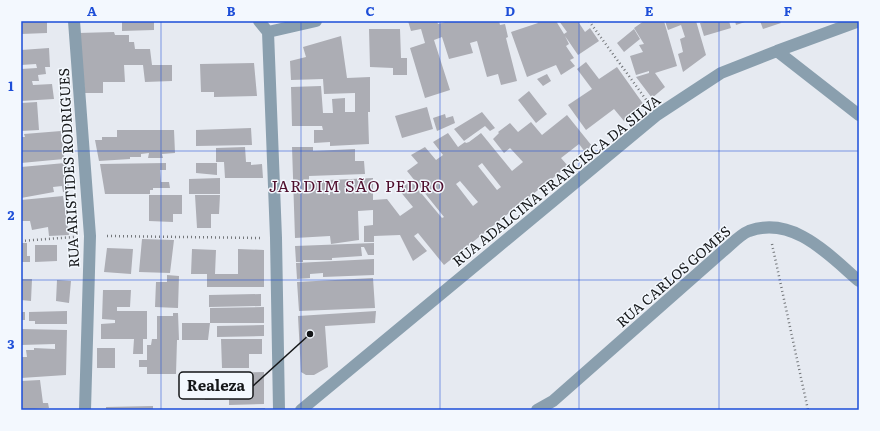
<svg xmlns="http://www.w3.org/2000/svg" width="880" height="431" viewBox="0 0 880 431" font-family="Literata,serif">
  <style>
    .building { fill: #acadb4; fill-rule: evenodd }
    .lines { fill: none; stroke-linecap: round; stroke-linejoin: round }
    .path { stroke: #73767a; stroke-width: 2.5; stroke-dasharray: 1 3; stroke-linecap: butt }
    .minor { stroke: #8a9fae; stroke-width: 12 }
    .grid { fill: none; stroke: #1d4ed8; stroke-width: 1; stroke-opacity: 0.55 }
    .labels { text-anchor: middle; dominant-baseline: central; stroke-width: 3; stroke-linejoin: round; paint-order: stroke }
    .street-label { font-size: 14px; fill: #141618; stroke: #f3f8fe }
    .quarter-label { font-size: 16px; letter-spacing: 1px; fill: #4f0e2c; stroke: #f3f8fe }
    .leader { fill: none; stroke: #141618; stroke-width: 1.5 }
    .callout-dot { fill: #141618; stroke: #f3f8fe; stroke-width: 1.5 }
    .callout { fill: #f3f8fe; stroke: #141618; stroke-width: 1.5 }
    .callout-label { font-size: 15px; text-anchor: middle; font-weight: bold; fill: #141618 }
    .neatline { fill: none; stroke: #1d4ed8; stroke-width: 1.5 }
    .grid-label { font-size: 13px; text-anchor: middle; font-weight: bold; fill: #1d4ed8 }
  </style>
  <rect width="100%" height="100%" fill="#e6eaf1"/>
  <path class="building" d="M21,21L47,22V33L21,34Z
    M122,21H154V30L122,31Z
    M408,21H437L438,24L449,21H499L500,25L505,24L508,37L506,38L517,81L501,85L498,74L487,77L477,41L470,43L473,53L449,59L442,37L434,40L450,90L425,98L410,48L425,43L421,29L411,31Z
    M537,21H556L564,34L567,32L559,21H582L579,23L585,32L590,28L599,41L578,55L565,36L569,44L566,46L574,58L570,60L575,66L561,75L556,65L527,77L511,32L538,23Z
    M644,21H664L677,66L655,73L665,87L652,98L636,77L649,73V71L636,75L630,56L643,52L639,45L644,44L634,28Z
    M665,21H696L706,55L683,72L678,54L683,52L680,39L685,37L681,25L668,30Z
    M708,21H729L731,28L704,36L700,23Z
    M735,21H748L736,25Z
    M760,21H780L781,23L763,29Z
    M369,29H400L401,58H407V75H393V68L370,67Z
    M634,29L640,39L624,52L617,43Z
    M114,32L115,35H129V42H134L135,49H150L152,65H172V81L145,82L143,65H124L125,82H103V93H85L78,33Z
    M341,36L347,78L370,77V112H368L369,144L330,146V142L314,143V130H323L322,126H292L291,87L321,86L323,113H333L332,99L345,98V112H355V93L324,94L323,79L291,80L290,61L306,57L303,47Z
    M49,48L50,67H45L46,74L38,75L39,81H32L33,85L52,84L54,99L21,101V69L37,68L36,64L21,65V50Z
    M586,62L599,79L617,67L644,105L624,121L614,109L586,130L568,105L592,89L577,69Z
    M254,63L257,96L214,97V92H201L200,64Z
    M547,74L551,81L543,86L537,79Z
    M529,91L547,114L536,123L518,100Z
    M37,102L39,130L21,131V103Z
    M427,107L433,129L402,138L395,116Z
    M482,112L495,128L490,131L485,126L464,141L454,129Z
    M445,114L446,118L453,116L455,123L437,131L433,118Z
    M567,115L592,146L585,152L579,144L561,158L568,166L444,265L418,233L414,236L427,251L413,261L400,235L374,236V242H364V226L373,225V210L358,211L359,240L331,244L330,236L295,238L292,147H313V151L355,149V161H364L365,174L309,176V181L327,180L328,195H330L329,180L373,178V200L387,199L400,216L413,207L399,190L411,181L442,218L444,217L407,171L418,163L411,155L425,147L436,160L443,155L433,142L448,133L458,147L465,142L466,143L469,142L481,133L512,171L523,162L510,148L504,153L493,139L499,133L498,132L510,123L518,132L531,122L542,135ZM482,163L501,187L497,190L478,166ZM460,181L478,202L473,206L456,184Z
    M251,128L252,145L196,146V130Z
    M117,130H174L175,153L162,154L163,158H148L149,153L141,154V157H130V159L99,161L95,140H102V137H117Z
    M61,131L64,159L21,163V137H25L24,134Z
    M245,147L246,162H251V165L262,164L263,178H225L224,162H216V148Z
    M65,163L70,191L63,192L62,186L53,187L54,192L21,198V167Z
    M166,163V170H160L161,182H169L170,188H153V190H150V194H105L100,164Z
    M196,163H217V175L196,173Z
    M220,178V194H189V179Z
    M149,195H182V214H173V222L149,221Z
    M195,195H220L219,214H211V228H197Z
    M63,196L69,235L49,236L48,227L32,230L30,221H21V200Z
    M142,239L174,240L170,273L139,272Z
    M21,243H27V256H30V262H21Z
    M374,243V255H368L364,247H361L362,256L332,258V260H303V262H296L295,246Z
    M35,245H57V261L35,262Z
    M107,248L133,249L131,274L104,272Z
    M192,249L216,250L215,274H238V249L264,250V287H207V274H191Z
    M374,259V275L323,277V273L310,274V278L297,279L296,263Z
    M167,275L179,276L178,308L155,307L156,282H167Z
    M373,278L375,308L299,311L297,282Z
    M21,279H32L31,301L21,300Z
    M57,280L71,281L69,303L56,301Z
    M103,290H131L130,307H117V311H147V339H143V354H133L134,339H101V324L115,323V320L102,319Z
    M261,294V306L209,307V295Z
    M264,307V323H210V308Z
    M67,311V324H35V321H29V312Z
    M376,311L375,323L325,326L328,367L314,375H306L301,372L298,316Z
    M21,312H25V320H21Z
    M173,313H178L179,340H177L176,374H147V367H139V360H147V345H151L152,339H157V316H173Z
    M182,323H210L208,340H182Z
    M264,325V336L217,337V326Z
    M21,329L67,330L66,375L21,378V357H27L26,350H34V348L55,349V344L21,345Z
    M221,339H262V354H249V368H222Z
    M97,348H115V368H97Z
    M264,372V404L229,405V399L205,400V373Z
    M40,380L43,403H48L49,408L21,410V381Z
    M153,406V410H106V407Z
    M265,408V410H221V409Z"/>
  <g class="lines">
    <path class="path" d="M589,21L647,101
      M107,236L260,238
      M21,241L74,237
      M772,244L808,410"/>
    <path class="minor" d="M74,21L90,236L85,410
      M259,21L268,32L276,238L279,410
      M268,32L316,21
      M777,51L859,115
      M301,410L657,115L721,73L777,51L859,21
      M537,410L553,401L722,252C730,246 739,235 749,231C793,215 829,255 859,281"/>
  </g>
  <path class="grid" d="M161,21V410M301,21V410M440,21V410M579,21V410M719,21V410M21,151H859M21,280H859"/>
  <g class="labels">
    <g class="street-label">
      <text transform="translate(68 168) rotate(-93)">RUA ARISTIDES RODRIGUES</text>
      <text transform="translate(556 180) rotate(-39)">RUA ADALCINA FRANCISCA DA SILVA</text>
      <text transform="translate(673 276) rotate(-41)">RUA CARLOS GOMES</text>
    </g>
    <g class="quarter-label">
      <text x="357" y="185">JARDIM SÃO PEDRO</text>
    </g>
  </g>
  <path class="leader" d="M310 334L253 386"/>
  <circle class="callout-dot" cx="310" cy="334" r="4"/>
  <rect class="callout" x="179" y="372" width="74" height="27" rx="4"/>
  <g class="callout-label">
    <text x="216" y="391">Realeza</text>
  </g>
  <rect width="880" height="431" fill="none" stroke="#f3f8fe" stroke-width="44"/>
  <rect x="22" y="22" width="836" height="387" class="neatline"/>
  <g class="grid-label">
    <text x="92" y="16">A</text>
    <text x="231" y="16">B</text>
    <text x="370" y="16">C</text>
    <text x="510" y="16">D</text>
    <text x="649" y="16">E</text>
    <text x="788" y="16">F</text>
    <text x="11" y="91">1</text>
    <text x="11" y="220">2</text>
    <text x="11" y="349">3</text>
  </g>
</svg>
